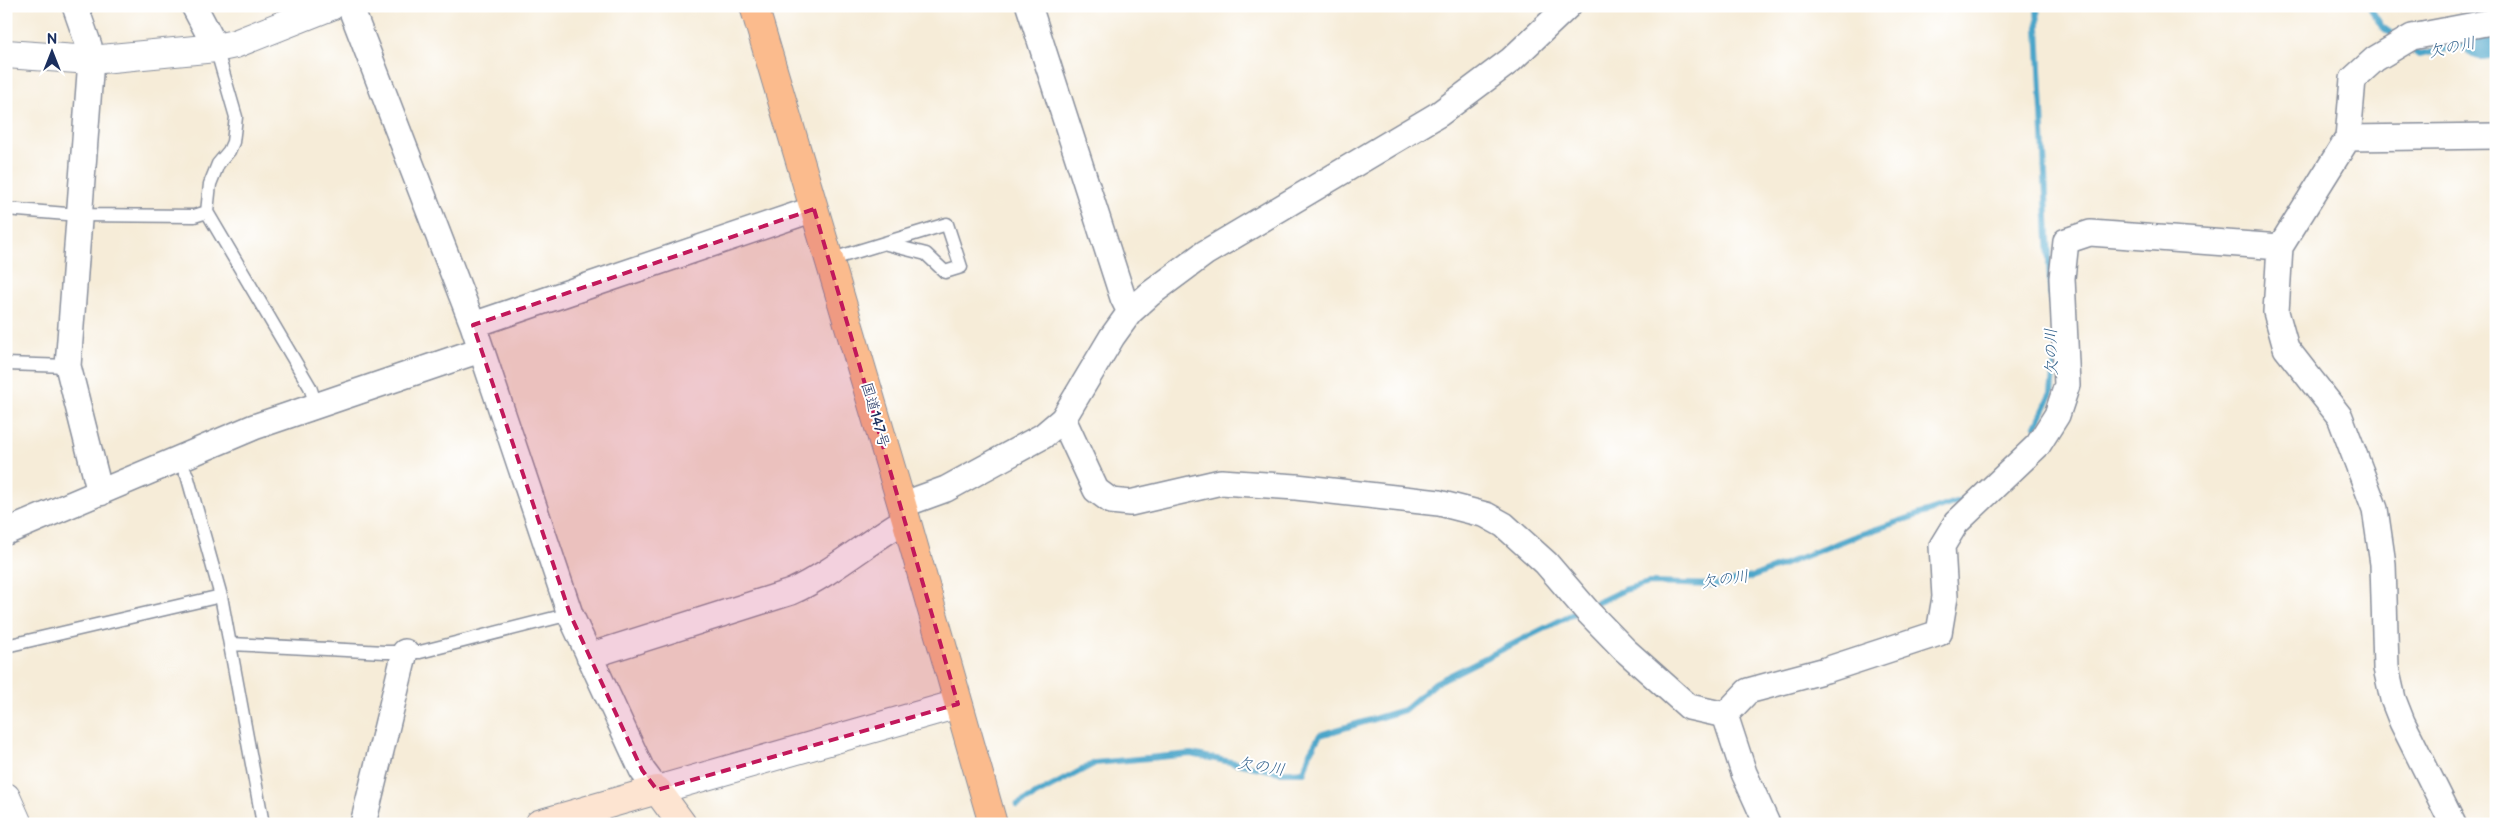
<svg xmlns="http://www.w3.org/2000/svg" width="2502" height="830" viewBox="0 0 2502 830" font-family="'Balsamiq Sans','Klee One',sans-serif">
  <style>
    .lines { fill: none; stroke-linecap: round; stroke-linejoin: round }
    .stream { stroke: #4ba5c9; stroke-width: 6 }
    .river { stroke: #4ba5c9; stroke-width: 38 }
    .service-casing { stroke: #888e9b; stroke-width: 15 }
    .minor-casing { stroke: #888e9b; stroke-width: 28 }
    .tertiary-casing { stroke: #888e9b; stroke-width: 30 }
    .secondary-casing { stroke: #888e9b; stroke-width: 30 }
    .trunk-casing { stroke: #888e9b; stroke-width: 30 }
    .service { stroke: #fff; stroke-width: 12 }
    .minor { stroke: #fff; stroke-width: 25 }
    .tertiary { stroke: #fff; stroke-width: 28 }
    .secondary { stroke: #fde4d1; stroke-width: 28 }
    .trunk { stroke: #fbbb8d; stroke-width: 28 }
    .marked { fill: #c2185b; fill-opacity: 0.2; stroke: #c2185b; stroke-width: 4; stroke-dasharray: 10 6; stroke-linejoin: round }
    .labels { text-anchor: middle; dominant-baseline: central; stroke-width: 4; stroke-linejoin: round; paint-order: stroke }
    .street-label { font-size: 15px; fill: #1b2f5e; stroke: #fff }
    .water-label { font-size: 16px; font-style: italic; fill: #2e5e89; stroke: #fff }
  </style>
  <rect width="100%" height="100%" fill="#fff"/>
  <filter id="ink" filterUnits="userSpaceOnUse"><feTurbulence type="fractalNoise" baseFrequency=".02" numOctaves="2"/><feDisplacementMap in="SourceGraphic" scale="10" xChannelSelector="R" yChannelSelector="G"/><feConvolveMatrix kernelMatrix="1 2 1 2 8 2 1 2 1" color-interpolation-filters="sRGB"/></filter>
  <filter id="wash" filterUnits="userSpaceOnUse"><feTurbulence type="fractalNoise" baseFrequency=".0096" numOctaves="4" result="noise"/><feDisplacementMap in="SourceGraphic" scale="20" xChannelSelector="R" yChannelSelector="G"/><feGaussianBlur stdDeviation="1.12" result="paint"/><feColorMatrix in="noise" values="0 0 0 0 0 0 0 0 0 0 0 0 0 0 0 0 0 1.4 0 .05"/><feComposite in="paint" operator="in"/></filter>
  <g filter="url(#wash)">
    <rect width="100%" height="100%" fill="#f6ecd8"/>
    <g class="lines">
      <path class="stream" d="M2037,6L2051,302
        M2369,6L2382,27L2398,38
        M2407,46L2419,55L2482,41
        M2036,426L2051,394L2054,365
        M1590,606L1624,590L1649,583L1715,585L1752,577L1853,537L1965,499
        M1017,805L1095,763L1191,754L1280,772H1304L1310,752L1320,735L1404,710L1435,683L1581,610"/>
      <path class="river" d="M2482,41L2496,39"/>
    </g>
  </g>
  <g filter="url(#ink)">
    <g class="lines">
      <defs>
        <path id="service" d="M216,48L236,117L233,142L229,151L218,164L210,184L207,212L310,387L316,405
          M6,209L79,215L194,216L207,212
          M829,260L947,224L961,267L945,272L926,254L887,244
          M6,364L68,366
          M178,460L187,475L221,596L263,824
          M231,644L385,652H420L570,614
          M6,646L221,596"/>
        <path id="minor" d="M75,6L89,46L91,60L68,366L100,493
          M194,6L216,48
          M350,6L473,325L570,614L642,770L657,790
          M1029,6L1123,298L1130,312
          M2348,138L2496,136
          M473,325L814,209
          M1063,419L1096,490L1111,501L1130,503L1221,482L1296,487L1439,503L1486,515L1504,525L1546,563L1589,613L1625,650L1689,707L1725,715
          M902,505L946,489L1043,436L1063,419L1112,337L1130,312L1150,294L1205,253L1439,114L1511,60L1568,6
          M6,532L254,427L480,350
          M589,656L791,592C832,573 866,543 905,520
          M1725,715L1748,691L1826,670L1939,633L1945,597L1942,546L1956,523L2038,445L2057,415L2067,385L2062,278L2066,241L2090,233L2280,247
          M1725,715L1744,773L1767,824
          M363,824L405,652
          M2453,824L2402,722L2393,699L2386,668L2383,564L2375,509L2340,417L2286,348L2276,312L2280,247L2348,138L2353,79L2375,59L2412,37L2496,21"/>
        <path id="tertiary" d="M6,54L91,60L216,48L235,44L331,6
          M657,790L958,704
          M6,797L18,824"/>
        <path id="secondary" d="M539,824L657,790L682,824"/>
        <path id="trunk" d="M754,6L902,505L993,824"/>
      </defs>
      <use href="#service" class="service-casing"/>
      <use href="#minor" class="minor-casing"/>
      <use href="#tertiary" class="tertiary-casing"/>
      <use href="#secondary" class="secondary-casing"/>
      <use href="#trunk" class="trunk-casing"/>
      <use href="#service" class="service"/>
      <use href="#minor" class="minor"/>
      <use href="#tertiary" class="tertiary"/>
      <use href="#secondary" class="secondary"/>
      <use href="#trunk" class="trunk"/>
    </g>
  </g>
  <path class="marked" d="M814,209L958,704L657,790L642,770L570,614L473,325Z"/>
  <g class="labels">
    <g class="street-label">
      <text transform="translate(875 415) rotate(74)">国道147号</text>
    </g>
    <g class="water-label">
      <text transform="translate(2452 48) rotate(-12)">欠の川</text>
      <text transform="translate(2052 352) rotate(-91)">欠の川</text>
      <text transform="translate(1725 580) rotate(-8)">欠の川</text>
      <text transform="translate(1261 767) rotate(9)">欠の川</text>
    </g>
  </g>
  <rect width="2502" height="830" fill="none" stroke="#fff" stroke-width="25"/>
  <g transform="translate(52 52)" stroke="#ffffff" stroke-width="4" paint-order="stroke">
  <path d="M0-4L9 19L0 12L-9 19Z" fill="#1b2f5e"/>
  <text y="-8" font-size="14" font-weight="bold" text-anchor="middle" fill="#1b2f5e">N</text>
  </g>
</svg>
